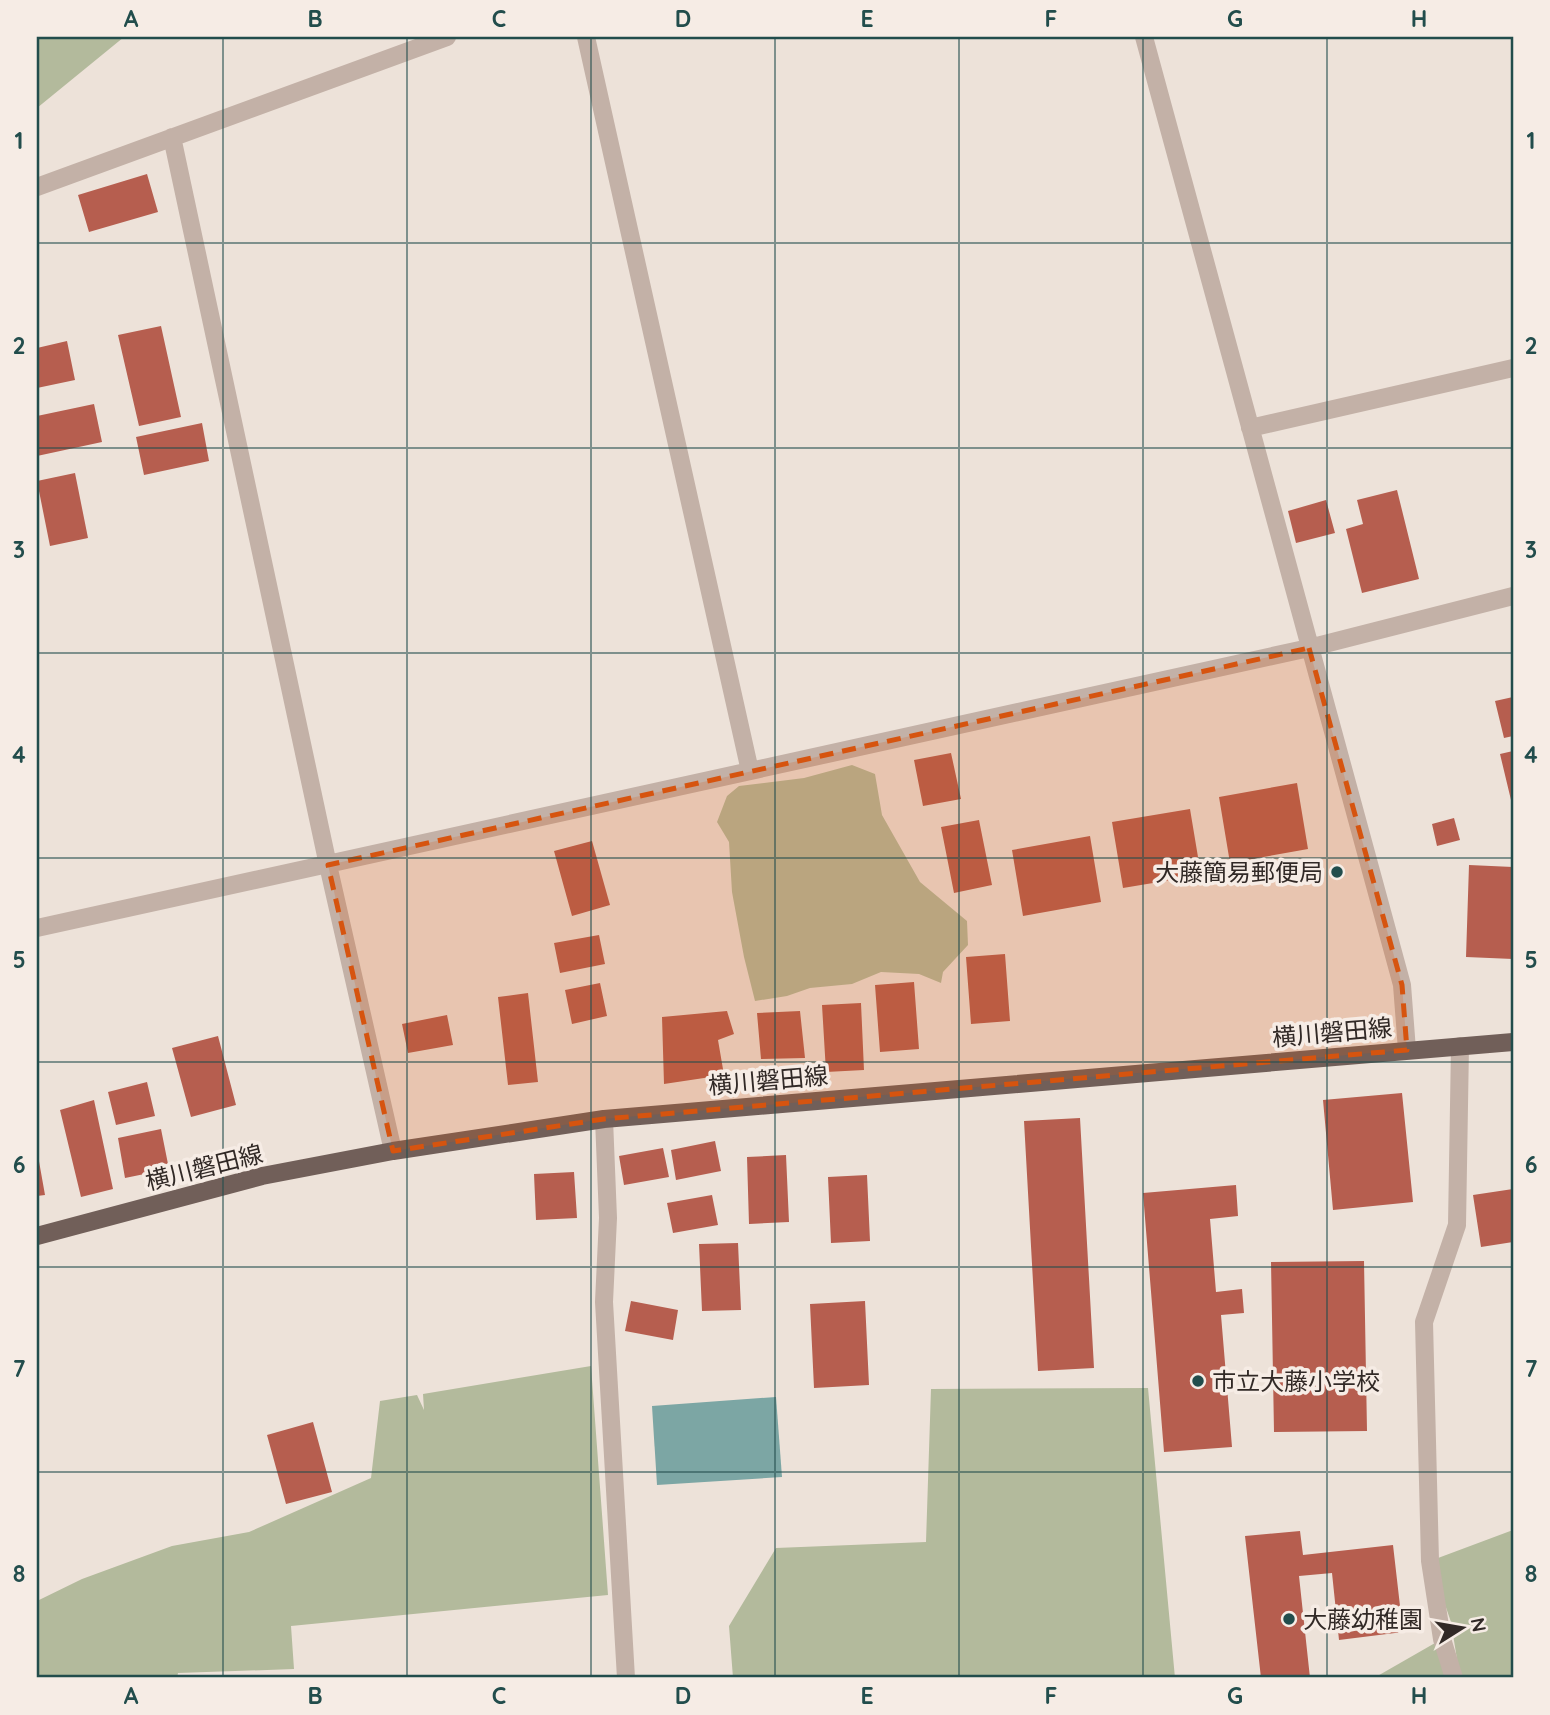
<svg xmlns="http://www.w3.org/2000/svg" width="1550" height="1715" viewBox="0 0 1550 1715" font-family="Quicksand,'Noto Sans JP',sans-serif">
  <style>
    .green { fill: #b3ba9c }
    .water { fill: #7ca6a4 }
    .building { fill: #b65e4f }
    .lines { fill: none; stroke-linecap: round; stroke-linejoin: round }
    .minor { stroke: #c3b1a7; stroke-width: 18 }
    .major { stroke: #715f59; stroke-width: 18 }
    .marked { fill: #d6540f; fill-opacity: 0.2; stroke: #d6540f; stroke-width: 5; stroke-dasharray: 14 9; stroke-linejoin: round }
    .grid { fill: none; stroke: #224d4c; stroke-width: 2; stroke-opacity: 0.55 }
    .poi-dot { fill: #224d4c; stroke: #f6ece5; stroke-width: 2.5 }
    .labels { text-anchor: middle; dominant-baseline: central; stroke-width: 7; stroke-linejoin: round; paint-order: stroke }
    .poi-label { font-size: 24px; fill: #312926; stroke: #f6ece5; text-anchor: start }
    .street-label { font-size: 24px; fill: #312926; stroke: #f6ece5 }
    .neatline { fill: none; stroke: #224d4c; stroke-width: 2.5 }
    .grid-label { font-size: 23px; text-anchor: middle; font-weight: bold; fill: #224d4c }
  </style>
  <rect width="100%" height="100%" fill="#ede2d9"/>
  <path class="green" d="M37,37H124L37,108Z
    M852,765L875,774L882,815L920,882L967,921L968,945L943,972L941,983L919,974L881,972L852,984L810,988L787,996L755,1001L744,957L732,892L729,842L717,822L727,796L739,786L804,778Z
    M591,1366L608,1595L291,1626L294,1669L178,1673L177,1678H37V1601L82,1579L172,1546L249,1532L371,1478L380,1401L417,1395L424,1410L423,1394Z
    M1148,1388L1175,1678H733L729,1626L776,1548L926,1542L931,1389Z
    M1513,1530V1678H1460L1451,1622L1430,1561Z
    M1442,1639L1454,1678H1374Z"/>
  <path class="water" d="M776,1397L782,1477L657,1485L652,1406Z"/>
  <path class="building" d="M147,174L158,212L89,232L78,195Z
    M161,326L181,417L139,426L118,335Z
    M67,341L75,380L37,388V348Z
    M94,404L102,442L37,456V416Z
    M202,423L209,461L144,475L136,437Z
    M75,473L88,538L50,546L37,481Z
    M1397,490L1419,579L1362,593L1346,529L1363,524L1357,500Z
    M1326,500L1335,533L1296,543L1288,511Z
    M1513,697V736L1504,738L1495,701Z
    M1513,751V799L1511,800L1500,754Z
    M951,753L961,799L923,806L914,760Z
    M1297,783L1308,849L1230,863L1219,797Z
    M1190,809L1201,875L1123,888L1112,822Z
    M1454,818L1460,840L1437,846L1432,824Z
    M979,820L992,885L954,893L941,827Z
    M1090,836L1101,902L1023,916L1012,850Z
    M592,841L610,905L572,916L554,851Z
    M1469,865L1513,867V959L1466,957Z
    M599,935L605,964L560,973L554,943Z
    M1005,954L1010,1021L971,1024L966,957Z
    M914,982L919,1049L880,1052L875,985Z
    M600,983L607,1016L572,1024L565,990Z
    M528,993L538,1082L508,1085L498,997Z
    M861,1003L864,1070L826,1072L822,1005Z
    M727,1011L734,1034L718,1040L724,1075L664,1084L662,1017Z
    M800,1011L805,1058L761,1059L757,1013Z
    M447,1015L453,1045L408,1053L402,1024Z
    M218,1036L236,1105L191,1117L172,1048Z
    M147,1082L155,1116L116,1125L108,1092Z
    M1402,1093L1413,1202L1333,1210L1323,1100Z
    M94,1100L113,1189L81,1197L60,1110Z
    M1080,1118L1094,1368L1038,1371L1024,1121Z
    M161,1129L169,1169L125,1178L118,1138Z
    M715,1141L721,1171L676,1180L671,1150Z
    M663,1148L669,1177L624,1185L619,1156Z
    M37,1150L45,1195L37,1196Z
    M786,1155L789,1222L749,1224L747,1157Z
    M574,1172L577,1218L536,1220L534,1174Z
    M867,1175L870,1241L831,1243L828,1177Z
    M1236,1185L1238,1216L1210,1219L1216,1292L1242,1289L1244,1313L1221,1315L1232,1447L1164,1452L1143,1193Z
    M1513,1189V1242L1481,1247L1473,1195Z
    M712,1195L718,1225L673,1233L667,1203Z
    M738,1243L741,1310L702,1311L699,1244Z
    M1364,1261L1367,1431L1274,1432L1271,1262Z
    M631,1301L678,1310L673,1340L625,1331Z
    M865,1301L869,1385L814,1388L810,1304Z
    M313,1422L332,1492L286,1504L267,1435Z
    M1300,1531L1303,1555L1393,1545L1403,1632L1339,1640L1332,1573L1299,1576L1310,1678H1261L1245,1536Z"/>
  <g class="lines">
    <path class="minor" d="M586,37L750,771
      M1144,37L1402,985L1407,1050
      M172,137L328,865L393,1151
      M37,187L447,37
      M1250,428L1513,368
      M37,928L1309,648L1513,596
      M604,1119L608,1218L604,1302L626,1678
      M1454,1678L1442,1639L1430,1561L1424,1322L1457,1225L1460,1046"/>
    <path class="major" d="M37,1236L262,1176L393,1151L604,1119L1513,1042"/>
  </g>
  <path class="marked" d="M1309,648L1402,985L1407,1050L604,1119L393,1151L328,865Z"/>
  <path class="grid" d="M223,37V1678M407,37V1678M591,37V1678M775,37V1678M959,37V1678M1143,37V1678M1327,37V1678M37,243H1513M37,448H1513M37,653H1513M37,858H1513M37,1062H1513M37,1267H1513M37,1472H1513"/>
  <g class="poi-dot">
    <circle cx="1337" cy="872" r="7"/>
    <circle cx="1198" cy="1381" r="7"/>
    <circle cx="1289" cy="1619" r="7"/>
  </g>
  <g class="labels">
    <g class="poi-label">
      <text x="1323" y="872" text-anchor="end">大藤簡易郵便局</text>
      <text x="1212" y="1381">市立大藤小学校</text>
      <text x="1303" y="1619">大藤幼稚園</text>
    </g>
    <g class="street-label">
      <text transform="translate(1332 1032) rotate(-5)">横川磐田線</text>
      <text transform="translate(768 1080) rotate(-5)">横川磐田線</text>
      <text transform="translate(204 1167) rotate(-14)">横川磐田線</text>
    </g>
  </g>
  <rect width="1550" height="1715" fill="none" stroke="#f6ece5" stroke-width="77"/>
  <g transform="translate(1462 1628) rotate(79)" stroke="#f6ece5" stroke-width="5" paint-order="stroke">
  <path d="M0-5L12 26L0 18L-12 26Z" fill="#312926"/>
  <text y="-10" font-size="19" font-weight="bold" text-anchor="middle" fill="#312926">N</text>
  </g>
  <rect x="38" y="38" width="1474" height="1638" class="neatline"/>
  <g class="grid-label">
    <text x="131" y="27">A</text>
    <text x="315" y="27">B</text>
    <text x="499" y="27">C</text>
    <text x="683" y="27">D</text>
    <text x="867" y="27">E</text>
    <text x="1051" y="27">F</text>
    <text x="1235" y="27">G</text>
    <text x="1419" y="27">H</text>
    <text x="19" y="149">1</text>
    <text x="1531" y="149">1</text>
    <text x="19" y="354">2</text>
    <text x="1531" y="354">2</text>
    <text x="19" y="558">3</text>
    <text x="1531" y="558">3</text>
    <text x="19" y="763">4</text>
    <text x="1531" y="763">4</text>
    <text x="19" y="968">5</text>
    <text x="1531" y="968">5</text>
    <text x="19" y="1173">6</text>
    <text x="1531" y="1173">6</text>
    <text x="19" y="1377">7</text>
    <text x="1531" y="1377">7</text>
    <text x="19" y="1582">8</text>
    <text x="1531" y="1582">8</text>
    <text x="131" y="1704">A</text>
    <text x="315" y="1704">B</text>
    <text x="499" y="1704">C</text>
    <text x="683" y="1704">D</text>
    <text x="867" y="1704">E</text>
    <text x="1051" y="1704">F</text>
    <text x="1235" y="1704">G</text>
    <text x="1419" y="1704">H</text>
  </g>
</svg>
